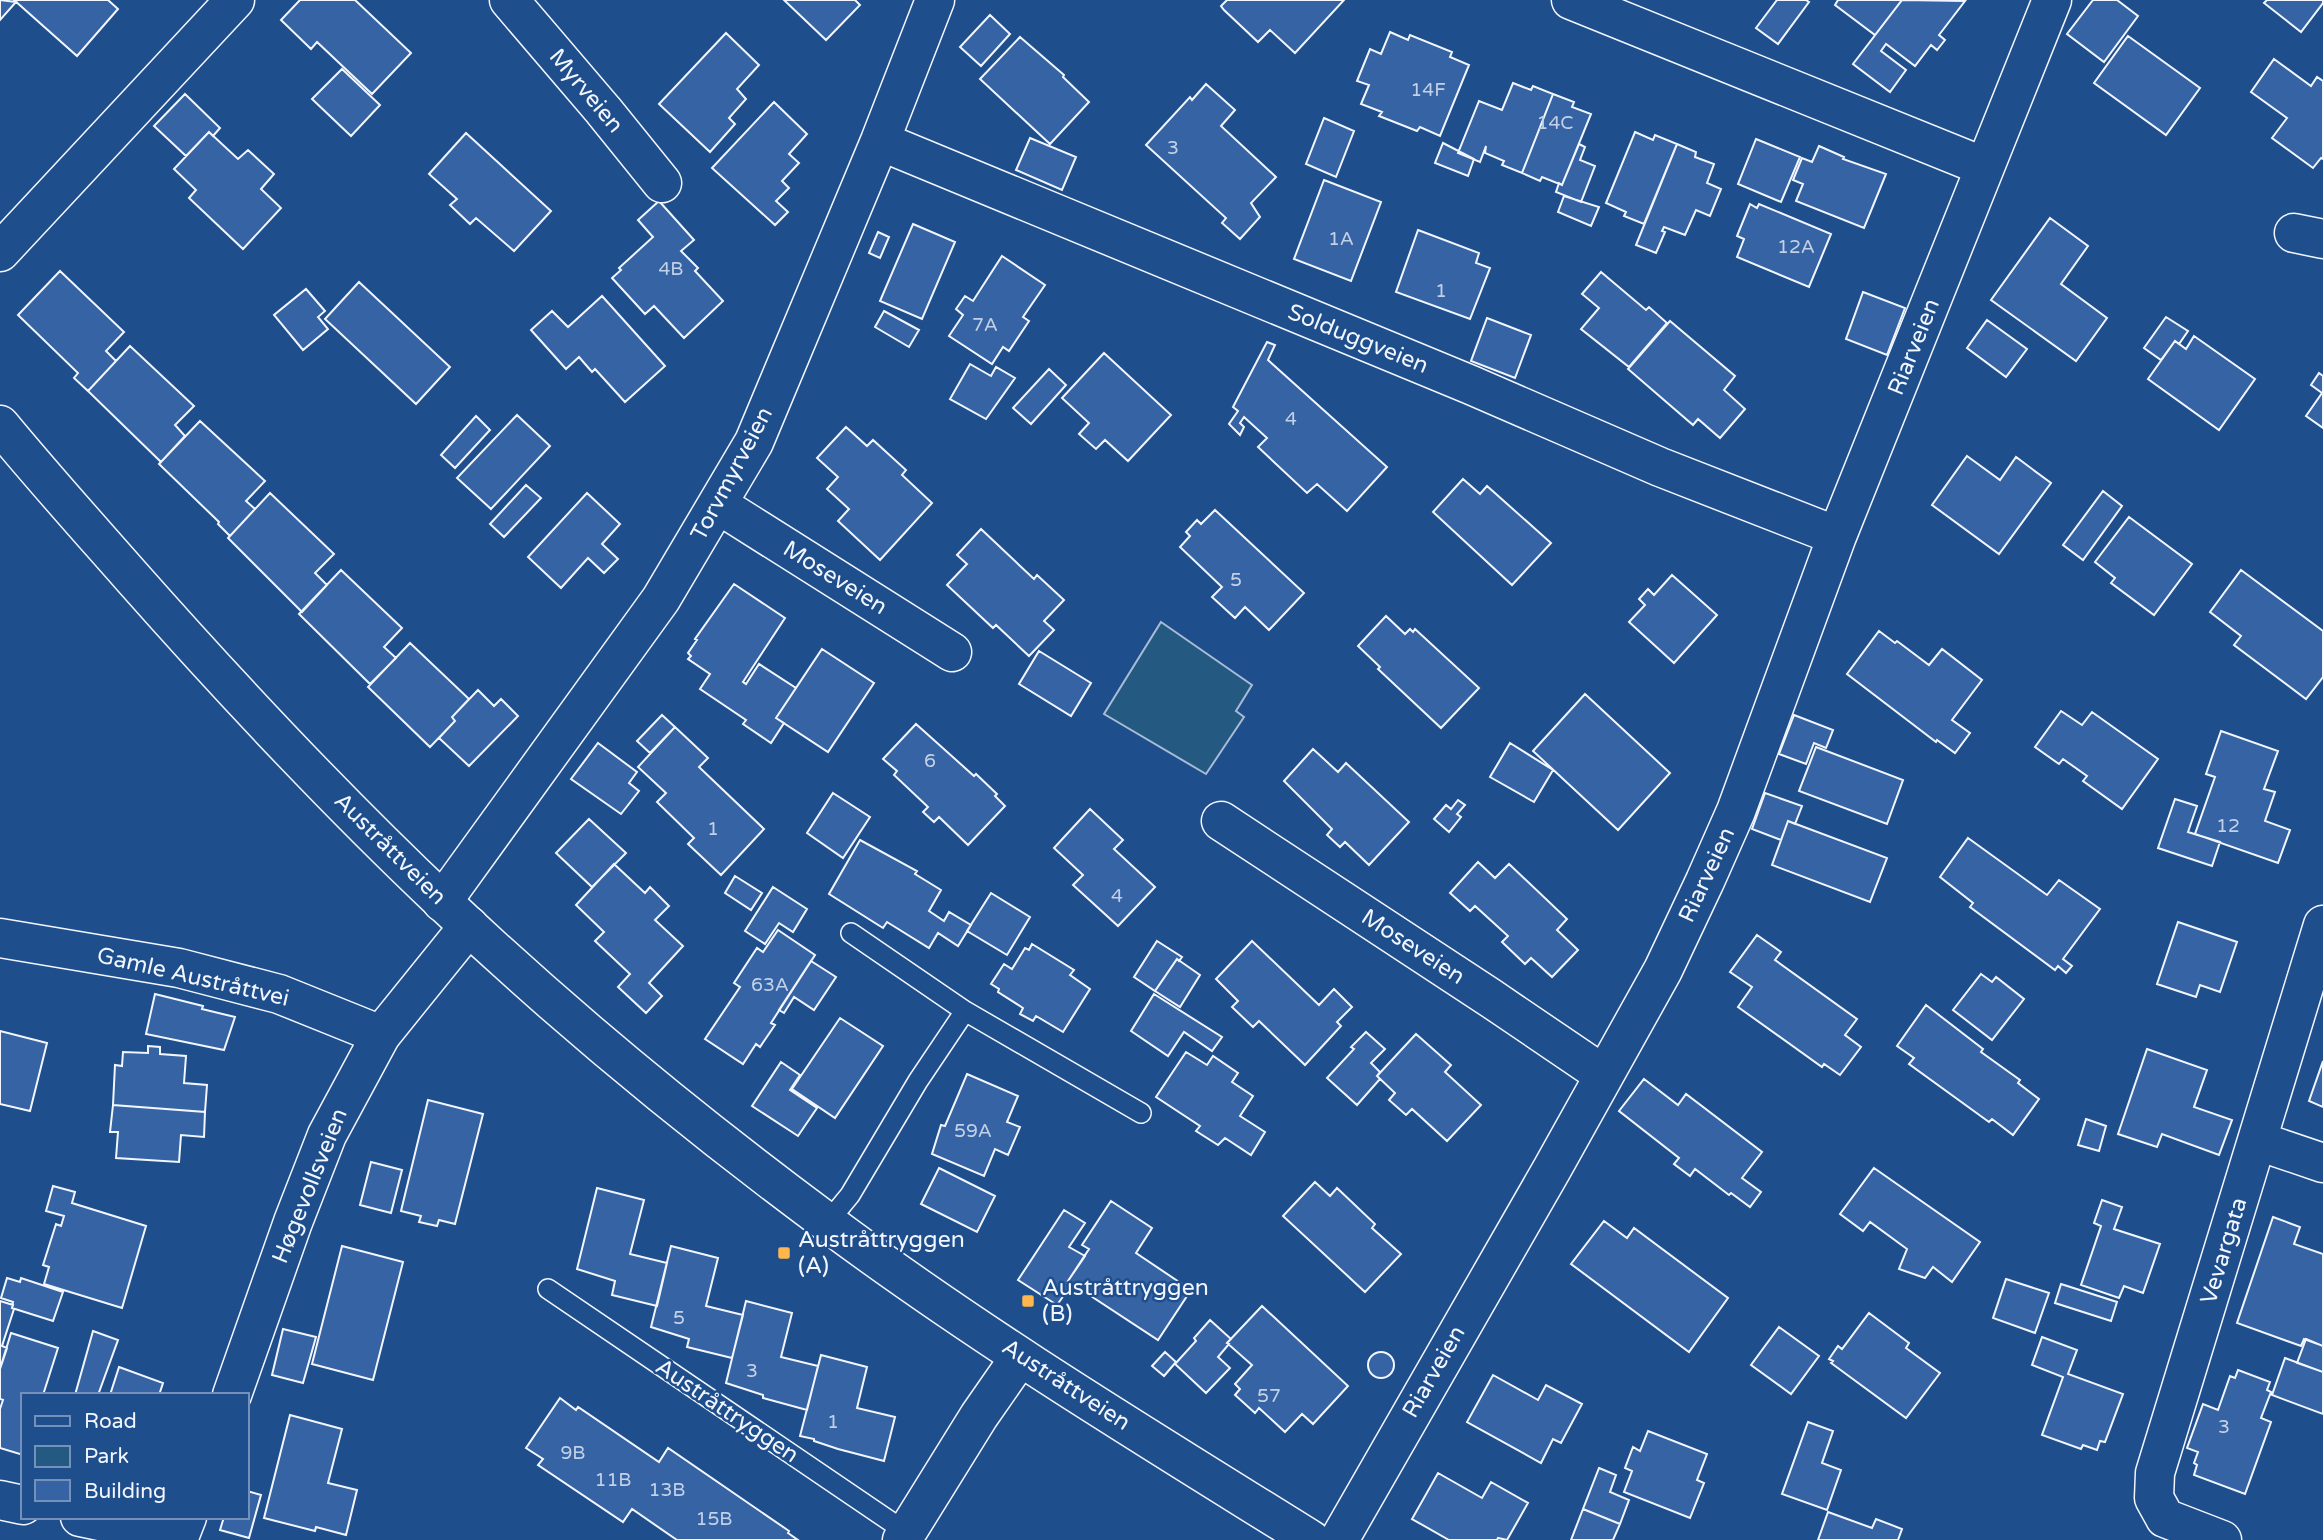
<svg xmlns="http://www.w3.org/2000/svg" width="2323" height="1540" viewBox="0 0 2323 1540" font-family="'Varela Round',sans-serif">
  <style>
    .green { fill: #245a82; stroke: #a8bbd7; stroke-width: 2 }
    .building { fill: #3563a3; stroke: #f2f6ff; stroke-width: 2 }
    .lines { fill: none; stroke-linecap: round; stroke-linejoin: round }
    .service-casing { stroke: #f2f6ff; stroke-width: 22 }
    .minor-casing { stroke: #f2f6ff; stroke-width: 41 }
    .tertiary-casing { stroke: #f2f6ff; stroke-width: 41 }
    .secondary-casing { stroke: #f2f6ff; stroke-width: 41 }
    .service { stroke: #1f4e8c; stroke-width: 19 }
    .minor { stroke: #1f4e8c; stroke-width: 38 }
    .tertiary { stroke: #1f4e8c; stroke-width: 38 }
    .secondary { stroke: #1f4e8c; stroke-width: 38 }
    .poi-dot { fill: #ffb74d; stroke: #1f4e8c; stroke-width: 2.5 }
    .labels { text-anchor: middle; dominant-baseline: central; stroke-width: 5; stroke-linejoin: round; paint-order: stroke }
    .number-label { font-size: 19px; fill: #c3d1e8 }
    .street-label { font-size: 23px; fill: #f2f6ff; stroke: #1f4e8c }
    .poi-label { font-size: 23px; fill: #f2f6ff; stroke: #1f4e8c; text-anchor: start }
  </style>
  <rect width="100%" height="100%" fill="#1f4e8c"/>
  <path class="green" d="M1161,622L1252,685L1236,711L1244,717L1206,774L1104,714Z"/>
  <path class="building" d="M0,0L16,2L0,20Z
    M14,0H108L118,9L77,56Z
    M300,0H355L411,53L372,94L317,42L311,49L281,20Z
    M784,0H855L860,5L826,40Z
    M1227,0H1344L1295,53L1270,30L1258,42L1224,10L1221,6Z
    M1777,0H1806L1809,2L1778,44L1756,28Z
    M1838,0H1902L1875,35L1835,5Z
    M1902,0L1965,1L1939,35L1945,40L1937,50L1931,45L1915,66L1886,44L1881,51L1906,70L1890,92L1853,64Z
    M2093,0H2117L2138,16L2104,62L2067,34Z
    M2267,0H2323V3L2301,32L2264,3Z
    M990,15L1010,34L981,66L960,47Z
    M1390,32L1408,40L1410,35L1452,52L1450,57L1469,65L1440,136L1420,127L1417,131L1379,116L1382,112L1361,104L1369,85L1357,81L1370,49L1381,54Z
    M726,33L759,65L737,89L746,99L729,118L735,124L710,152L659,104Z
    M2128,36L2200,88L2166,135L2094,83Z
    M1020,37L1064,75L1063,77L1089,102L1050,144L980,79Z
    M2274,59L2311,86L2317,77L2323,81V159L2321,158L2313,168L2272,138L2287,118L2251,92Z
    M342,69L380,105L351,136L312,99Z
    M1513,83L1531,90L1533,86L1553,94L1522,173L1502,165L1504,161L1485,153L1486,146L1480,162L1458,153L1479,101L1502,110Z
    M1206,84L1235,110L1221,126L1276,177L1251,203L1260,217L1240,239L1222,223L1226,218L1146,145L1190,97L1192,100Z
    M185,94L220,128L213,136L209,132L186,156L154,126Z
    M1553,94L1574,102L1572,107L1591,114L1562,185L1542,177L1540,181L1522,173Z
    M774,102L807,134L789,154L799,163L782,181L789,188L776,201L788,212L775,225L712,168Z
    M1324,118L1354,131L1336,177L1306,164Z
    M209,132L238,159L248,150L274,174L261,189L281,208L243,249L189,198L196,190L174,169Z
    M1635,132L1653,140L1655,135L1677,144L1644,224L1624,216L1626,212L1606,203Z
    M466,133L551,211L514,251L476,218L470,224L450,205L457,199L429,174Z
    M1030,138L1076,157L1062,190L1016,170Z
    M1756,139L1800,157L1781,202L1738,184Z
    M1443,143L1474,159L1468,176L1435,163Z
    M1579,144L1585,147L1580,160L1595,166L1581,202L1556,192L1559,183L1562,185Z
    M1677,144L1696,152L1695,157L1714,164L1707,183L1721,189L1710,216L1696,210L1685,235L1664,227L1662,231L1665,232L1656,253L1636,245Z
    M1819,146L1844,157L1843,159L1886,174L1864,228L1796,201L1803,184L1793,180L1802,158L1812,162Z
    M1324,180L1381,202L1351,281L1294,259Z
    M1564,196L1599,207L1591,226L1558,212Z
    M659,201L694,240L681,251L698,268L695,271L723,301L684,338L654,306L645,314L612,278L621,270L619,268L653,237L638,220Z
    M1750,204L1757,208L1759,204L1831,234L1809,287L1737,257L1744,239L1737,236Z
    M2050,218L2088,246L2061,284L2107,318L2076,361L1991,300Z
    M913,224L955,242L922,319L880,301Z
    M1418,230L1479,253L1476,263L1490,268L1470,319L1396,292Z
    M878,232L889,237L880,258L869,253Z
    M1002,256L1045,285L1023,317L1029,321L1009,351L1003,347L992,364L949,336L963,315L956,309L965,296L973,301Z
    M60,271L124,332L106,351L116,361L88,391L74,378L78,373L18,315Z
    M1601,272L1646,310L1649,307L1667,323L1629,367L1581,329L1599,308L1582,294Z
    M359,282L450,367L416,404L325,319Z
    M306,289L325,311L318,317L328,329L303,350L274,315Z
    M1863,292L1905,308L1887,355L1846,339Z
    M602,296L665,366L625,402L595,369L592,372L579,357L566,369L531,330L552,311L568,327Z
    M884,311L919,330L909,347L875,327Z
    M2166,317L2188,331L2179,344L2175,341L2161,360L2144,348Z
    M1487,318L1531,335L1515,378L1471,361Z
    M1987,320L2027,349L2006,377L1967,348Z
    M1670,321L1735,376L1724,390L1745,409L1720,438L1698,419L1693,425L1628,369Z
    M2194,336L2255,379L2219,430L2148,379L2175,341L2186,349Z
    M1267,342L1275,345L1268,360L1387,467L1347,511L1317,484L1307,493L1258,447L1267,438L1244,417L1240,423L1244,427L1240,435L1229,424L1238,411L1233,407Z
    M130,346L194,406L175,425L185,436L161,462L88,391Z
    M1104,353L1171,415L1128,461L1105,440L1096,449L1079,434L1089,423L1062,398Z
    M970,364L991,376L996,367L1015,378L986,419L950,399Z
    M1049,369L1066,385L1031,424L1013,408Z
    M2319,373L2323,376V428L2306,416L2322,393L2311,385Z
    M517,415L550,446L491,509L457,478Z
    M476,416L490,430L455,468L441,455Z
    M200,421L265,481L246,501L255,509L230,536L218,524L219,522L159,464Z
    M846,427L867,446L873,440L906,470L902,475L932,503L880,560L838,521L849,509L827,489L838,477L817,458Z
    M1967,456L2000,480L2016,457L2051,483L1999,554L1932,505Z
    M1463,479L1480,494L1487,486L1551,543L1512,585L1433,512Z
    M526,485L541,498L504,537L490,524Z
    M2103,491L2122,506L2083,560L2063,545Z
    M270,493L334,554L315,573L327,585L302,612L228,538Z
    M587,493L620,524L602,544L618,559L604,573L588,558L561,588L528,557Z
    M1215,510L1304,593L1269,630L1245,607L1235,618L1212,597L1222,587L1180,547L1190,536L1186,532L1197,520L1201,524Z
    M2129,517L2192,564L2154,615L2111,583L2115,578L2095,562Z
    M981,529L1034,579L1037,575L1064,600L1044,621L1054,630L1029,656L996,625L993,628L947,585L967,564L957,555Z
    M341,570L402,628L384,647L396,658L370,684L299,614Z
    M2241,570L2323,631V677L2306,699L2234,645L2241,636L2210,612Z
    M1672,575L1717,615L1674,663L1629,622L1645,605L1639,599L1648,589L1654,595Z
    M734,584L785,618L743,682L746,684L759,664L796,688L776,718L784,723L771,743L743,724L746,720L700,689L710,674L688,659L691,656L688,653L697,640L695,639Z
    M1386,616L1405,634L1410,629L1413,632L1415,629L1479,688L1441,728L1378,669L1380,667L1358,646Z
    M1879,631L1895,643L1897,641L1929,665L1942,649L1982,680L1952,720L1970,733L1955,753L1937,740L1936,742L1847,674Z
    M410,643L469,699L452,717L455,721L430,747L368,687Z
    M822,649L874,683L828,752L776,718Z
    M1039,651L1091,683L1071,716L1019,684Z
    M478,690L494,706L501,699L518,716L469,766L439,738L455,721L452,717Z
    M1585,694L1670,773L1618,830L1533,751Z
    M2061,711L2082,725L2092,712L2158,759L2122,809L2083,781L2087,776L2063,759L2059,764L2035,747Z
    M662,715L675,727L650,753L637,741Z
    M1794,715L1833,730L1826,748L1814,743L1806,764L1779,754Z
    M916,724L974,776L976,774L997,794L995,796L1005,806L968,845L939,817L934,822L923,812L928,807L894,775L897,771L883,759Z
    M675,727L708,758L699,767L764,829L721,875L688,844L694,838L657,802L666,793L638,767Z
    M2221,731L2278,751L2264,789L2275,792L2265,821L2290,830L2278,863L2195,834L2215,777L2206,774Z
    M598,743L637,772L629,783L639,791L621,814L571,779Z
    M1510,743L1553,770L1534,802L1490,777Z
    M1816,747L1903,780L1887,824L1799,791Z
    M1313,749L1338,772L1346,763L1409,822L1369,865L1345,842L1340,847L1327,835L1332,829L1284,781Z
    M833,793L870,817L843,858L807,833Z
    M1765,793L1802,806L1795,824L1788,821L1781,840L1752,829Z
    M2175,799L2197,806L2188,832L2220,842L2212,866L2158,848Z
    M1458,800L1465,805L1457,814L1461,817L1449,832L1434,819L1446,805L1451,809Z
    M1090,809L1123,840L1114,849L1155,887L1118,926L1073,885L1083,875L1054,848Z
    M589,819L626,853L592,887L556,853Z
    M1788,821L1887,858L1870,902L1772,865Z
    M1968,838L2047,895L2059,880L2100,909L2063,959L2072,966L2066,973L2058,966L2055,970L1970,907L1973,903L1940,877Z
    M860,840L917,871L915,874L941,890L929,911L944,921L949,912L971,925L958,946L938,933L929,948L887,922L883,928L829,894Z
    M1478,862L1495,878L1509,864L1567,919L1557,930L1578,950L1552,977L1531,958L1525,964L1502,942L1508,936L1475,906L1470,911L1450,893Z
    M614,864L645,893L650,887L669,906L655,920L683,946L649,983L662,996L646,1013L618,987L630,974L595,941L604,932L576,905Z
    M735,876L762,893L751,910L725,893Z
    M773,887L807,909L793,932L779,923L765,944L745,931Z
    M991,893L1030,917L1007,955L967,931Z
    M2178,922L2237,942L2220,992L2200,985L2196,997L2157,984Z
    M778,930L815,955L771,1023L775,1025L760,1047L756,1044L743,1064L705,1039L740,987L734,983L757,948L763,952Z
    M1757,935L1781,952L1775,960L1857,1019L1845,1035L1861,1047L1840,1075L1824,1064L1822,1067L1738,1007L1752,987L1730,972Z
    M1157,941L1182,957L1179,961L1177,959L1155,991L1134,977Z
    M1252,941L1319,1005L1334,989L1352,1007L1337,1022L1341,1026L1305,1065L1259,1021L1253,1027L1232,1007L1238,1001L1216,979Z
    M1032,944L1074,970L1070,975L1090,989L1063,1032L1036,1016L1033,1021L1020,1014L1023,1008L998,992L999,989L991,984L1004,964L1012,969L1025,948L1029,950Z
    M1177,959L1200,975L1180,1007L1155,991Z
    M811,961L836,977L814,1010L794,997L784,1013L779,1010Z
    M1981,974L1992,982L1996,977L2024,999L1992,1040L1953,1010Z
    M155,994L203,1006L202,1009L235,1017L224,1050L146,1034Z
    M1154,994L1222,1037L1212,1051L1184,1032L1168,1056L1131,1031Z
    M1926,1005L1983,1049L1981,1052L2020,1080L2018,1083L2039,1099L2013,1135L1992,1119L1989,1122L1909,1064L1914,1058L1897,1046Z
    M840,1018L883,1046L835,1118L792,1089Z
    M0,1031L47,1043L30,1111L0,1104Z
    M1366,1032L1385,1049L1371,1063L1380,1072L1377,1076L1380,1079L1357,1105L1327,1078L1354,1049L1351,1047Z
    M1416,1034L1451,1065L1445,1072L1481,1105L1447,1141L1412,1109L1406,1115L1389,1100L1395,1093L1377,1076Z
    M148,1046L160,1047V1054L186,1056L184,1083L207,1085L205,1112L113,1105L115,1065L122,1066L123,1052L148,1053Z
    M2147,1049L2207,1070L2194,1107L2232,1120L2219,1155L2162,1134L2157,1147L2118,1134Z
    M1186,1052L1207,1065L1213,1056L1238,1073L1232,1082L1253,1096L1240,1116L1265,1132L1251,1155L1225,1138L1218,1145L1196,1131L1200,1126L1156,1097Z
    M2323,1061V1107L2309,1101Z
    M781,1062L800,1075L790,1090L817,1108L798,1136L752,1106Z
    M967,1074L1018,1096L1007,1122L1020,1127L1008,1155L995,1149L984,1176L932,1154L941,1125L945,1126Z
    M1644,1079L1678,1105L1686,1094L1762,1152L1742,1178L1761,1192L1750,1207L1731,1193L1729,1195L1695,1169L1690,1176L1674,1164L1679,1158L1619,1111Z
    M428,1100L483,1114L455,1224L439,1220L437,1226L419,1222L421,1216L401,1211Z
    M113,1105L205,1112L204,1137L181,1135L179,1162L116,1158L118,1132H110Z
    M2086,1119L2106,1126L2099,1151L2078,1145Z
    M371,1162L402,1170L391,1213L360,1205Z
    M939,1168L995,1196L977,1232L921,1204Z
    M1874,1168L1980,1242L1952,1282L1933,1267L1925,1278L1899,1269L1907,1249L1870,1222L1863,1231L1840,1214Z
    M1315,1182L1330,1196L1337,1188L1375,1224L1372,1228L1401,1254L1365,1292L1283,1216Z
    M53,1186L75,1192L72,1203L146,1226L122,1308L44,1284L49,1267L43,1265L56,1224L61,1226L64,1216L46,1211Z
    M597,1188L644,1200L630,1254L667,1263L657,1306L612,1295L615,1281L577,1269Z
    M2102,1200L2122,1207L2114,1229L2160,1244L2143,1293L2124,1286L2119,1298L2081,1285L2101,1226L2094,1223Z
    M1111,1201L1152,1228L1136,1253L1191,1290L1158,1340L1068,1281L1089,1249L1082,1245Z
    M1064,1210L1085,1223L1069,1247L1085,1256L1068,1281L1072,1284L1057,1305L1018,1280Z
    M2273,1217L2300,1227L2294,1244L2323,1254V1346L2304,1339L2301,1346L2237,1323Z
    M1604,1221L1627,1238L1634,1228L1728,1298L1689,1352L1571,1264Z
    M342,1246L403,1262L373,1380L312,1364Z
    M671,1246L718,1258L706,1306L743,1315L732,1358L687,1347L689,1339L651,1327Z
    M7,1278L20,1282L21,1278L63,1292L53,1321L12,1308L13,1302L1,1298Z
    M2006,1279L2049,1293L2035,1333L1993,1318Z
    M2061,1284L2117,1302L2111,1321L2055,1303Z
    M0,1301L13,1305L12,1308L14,1309L2,1346L7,1348L0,1369Z
    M746,1301L792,1313L781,1357L818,1366L807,1410L763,1398V1395L726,1383Z
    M1262,1306L1348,1386L1313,1424L1302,1414L1285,1432L1259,1408L1255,1413L1235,1395L1240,1389L1235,1384L1252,1365L1227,1343Z
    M1869,1313L1909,1343L1906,1348L1940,1373L1906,1418L1831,1363L1833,1361L1829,1359L1838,1346L1842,1349Z
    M1210,1320L1231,1339L1227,1343L1229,1344L1218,1357L1230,1368L1206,1393L1175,1364L1196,1341L1194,1338Z
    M1779,1327L1819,1356L1791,1394L1751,1365Z
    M283,1329L316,1337L303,1383L272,1375Z
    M93,1331L118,1340L98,1395H75Z
    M11,1333L58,1348L43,1395H23V1455L0,1448V1409L3,1400L0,1399V1369Z
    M2042,1337L2077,1350L2068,1374L2123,1394L2105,1442L2100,1441L2097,1450L2083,1445L2081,1449L2042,1435L2063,1377L2032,1365Z
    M2306,1339L2323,1346V1372L2297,1363Z
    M1368 1365a13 13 0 1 1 26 0a13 13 0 1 1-26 0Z
    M1165,1352L1176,1362L1164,1376L1152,1366Z
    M821,1355L867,1367L857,1408L895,1417L884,1461L838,1449L814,1441V1439L800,1436Z
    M2285,1358L2323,1372V1414L2272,1395Z
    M119,1367L163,1383L159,1395H110Z
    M2238,1370L2270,1382L2267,1390L2271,1392L2261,1418L2271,1422L2245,1494L2194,1475L2197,1465L2194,1463L2198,1452L2187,1448L2203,1404L2218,1410L2230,1376L2235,1378Z
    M1493,1375L1538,1400L1546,1385L1582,1404L1561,1443L1553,1439L1541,1463L1467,1422Z
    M560,1398L576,1410L578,1407L659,1462L668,1448L789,1531L788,1533L798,1540H677L632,1509L623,1522L538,1465L543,1459L526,1448Z
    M290,1415L342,1429L328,1483L357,1490L346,1535L316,1527L315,1531L264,1518Z
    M1808,1422L1833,1431L1822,1463L1841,1470L1827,1510L1782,1494Z
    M1648,1431L1707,1454L1697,1480L1704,1483L1690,1518L1624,1492L1632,1471L1625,1468L1633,1447L1640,1451Z
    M1599,1468L1616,1475L1610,1492L1629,1500L1620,1524L1583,1509Z
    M1438,1473L1482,1498L1491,1482L1528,1503L1507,1540L1498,1538L1497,1540H1449L1412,1519Z
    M247,1491L261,1495L249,1538L220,1530L224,1517H247Z
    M1583,1509L1620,1524L1613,1540H1571Z
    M1828,1512L1872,1528L1876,1519L1902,1529L1898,1540H1818Z"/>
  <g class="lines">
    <defs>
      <path id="service" d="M851,933L965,1011
        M827,1223L850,1195L918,1081L965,1011L1141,1113
        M548,1289L906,1532"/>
      <path id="minor" d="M509,0L603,110L662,183
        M1571,0L1985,167
        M880,141L1471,385L1660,467L1837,536
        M2294,233L2323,239
        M0,252L235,0
        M719,505L952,652
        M1221,821L1489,997L1604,1075
        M442,902L661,599L754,442L880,141L935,0
        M0,938L179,968L279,994L381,1035
        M2258,1141L2323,1163
        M0,1500L23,1505
        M80,1517L153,1532L176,1540
        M902,1540L979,1416L1020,1357
        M1339,1540L1552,1169L1663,970L1705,881L1736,811L1837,536L2052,0
        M2222,1540L2165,1518L2154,1498L2155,1473L2323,925"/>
      <path id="tertiary" d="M232,1395L293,1222L327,1135L381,1035L469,926
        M178,1540L187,1517"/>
      <path id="secondary" d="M0,425C42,476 87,526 131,576C231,689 334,799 444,903C563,1016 692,1122 824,1220C979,1336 1146,1437 1311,1540"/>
    </defs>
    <use href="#service" class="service-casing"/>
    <use href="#minor" class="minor-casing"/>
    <use href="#tertiary" class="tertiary-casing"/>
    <use href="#secondary" class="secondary-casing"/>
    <use href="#service" class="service"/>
    <use href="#minor" class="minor"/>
    <use href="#tertiary" class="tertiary"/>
    <use href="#secondary" class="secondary"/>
  </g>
  <g class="poi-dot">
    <rect x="777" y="1246" width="14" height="14" rx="3.5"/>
    <rect x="1021" y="1294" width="14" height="14" rx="3.5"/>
  </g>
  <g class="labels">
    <g class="number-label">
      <text x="1428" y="90">14F</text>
      <text x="1555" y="123">14C</text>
      <text x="1173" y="148">3</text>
      <text x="1341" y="239">1A</text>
      <text x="1796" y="247">12A</text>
      <text x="671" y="269">4B</text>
      <text x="1441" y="291">1</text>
      <text x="985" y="325">7A</text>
      <text x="1291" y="419">4</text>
      <text x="1236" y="580">5</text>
      <text x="930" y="761">6</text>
      <text x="2228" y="826">12</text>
      <text x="713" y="829">1</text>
      <text x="1117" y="896">4</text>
      <text x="770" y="985">63A</text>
      <text x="973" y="1131">59A</text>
      <text x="679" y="1318">5</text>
      <text x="752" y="1371">3</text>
      <text x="1269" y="1396">57</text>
      <text x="833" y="1422">1</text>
      <text x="2224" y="1427">3</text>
      <text x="573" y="1453">9B</text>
      <text x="613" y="1480">11B</text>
      <text x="667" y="1490">13B</text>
      <text x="714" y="1519">15B</text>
    </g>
    <g class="street-label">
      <text transform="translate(586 91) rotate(50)">Myrveien</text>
      <text transform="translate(1358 339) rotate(22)">Solduggveien</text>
      <text transform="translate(1914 347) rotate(-68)">Riarveien</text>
      <text transform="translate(732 474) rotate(-62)">Torvmyrveien</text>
      <text transform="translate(835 578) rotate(32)">Moseveien</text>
      <text transform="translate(390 849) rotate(45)">Austråttveien</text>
      <text transform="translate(1707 875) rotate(-65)">Riarveien</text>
      <text transform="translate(1413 947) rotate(33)">Moseveien</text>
      <text transform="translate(193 977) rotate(13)">Gamle Austråttvei</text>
      <text transform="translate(310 1186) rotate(-68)">Høgevollsveien</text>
      <text transform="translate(2224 1251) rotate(-73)">Vevargata</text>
      <text transform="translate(1434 1372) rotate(-60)">Riarveien</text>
      <text transform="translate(1066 1385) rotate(33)">Austråttveien</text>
      <text transform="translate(727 1411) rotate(34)">Austråttryggen</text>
    </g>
    <g class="poi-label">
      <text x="798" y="1240">Austråttryggen<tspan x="798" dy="26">(A)</tspan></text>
      <text x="1042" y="1288">Austråttryggen<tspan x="1042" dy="26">(B)</tspan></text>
    </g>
  </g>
  <rect x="21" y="1393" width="228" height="126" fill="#1f4e8c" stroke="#7391ba" stroke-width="2"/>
  <rect x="35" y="1416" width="35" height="10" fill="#1f4e8c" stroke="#7391ba" stroke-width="2"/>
  <text x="84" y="1428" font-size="21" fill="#f2f6ff">Road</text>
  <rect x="35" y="1446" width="35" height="21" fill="#245a82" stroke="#7391ba" stroke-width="2"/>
  <text x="84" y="1463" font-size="21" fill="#f2f6ff">Park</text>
  <rect x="35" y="1480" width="35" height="21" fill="#3563a3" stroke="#7391ba" stroke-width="2"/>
  <text x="84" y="1498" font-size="21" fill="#f2f6ff">Building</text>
</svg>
